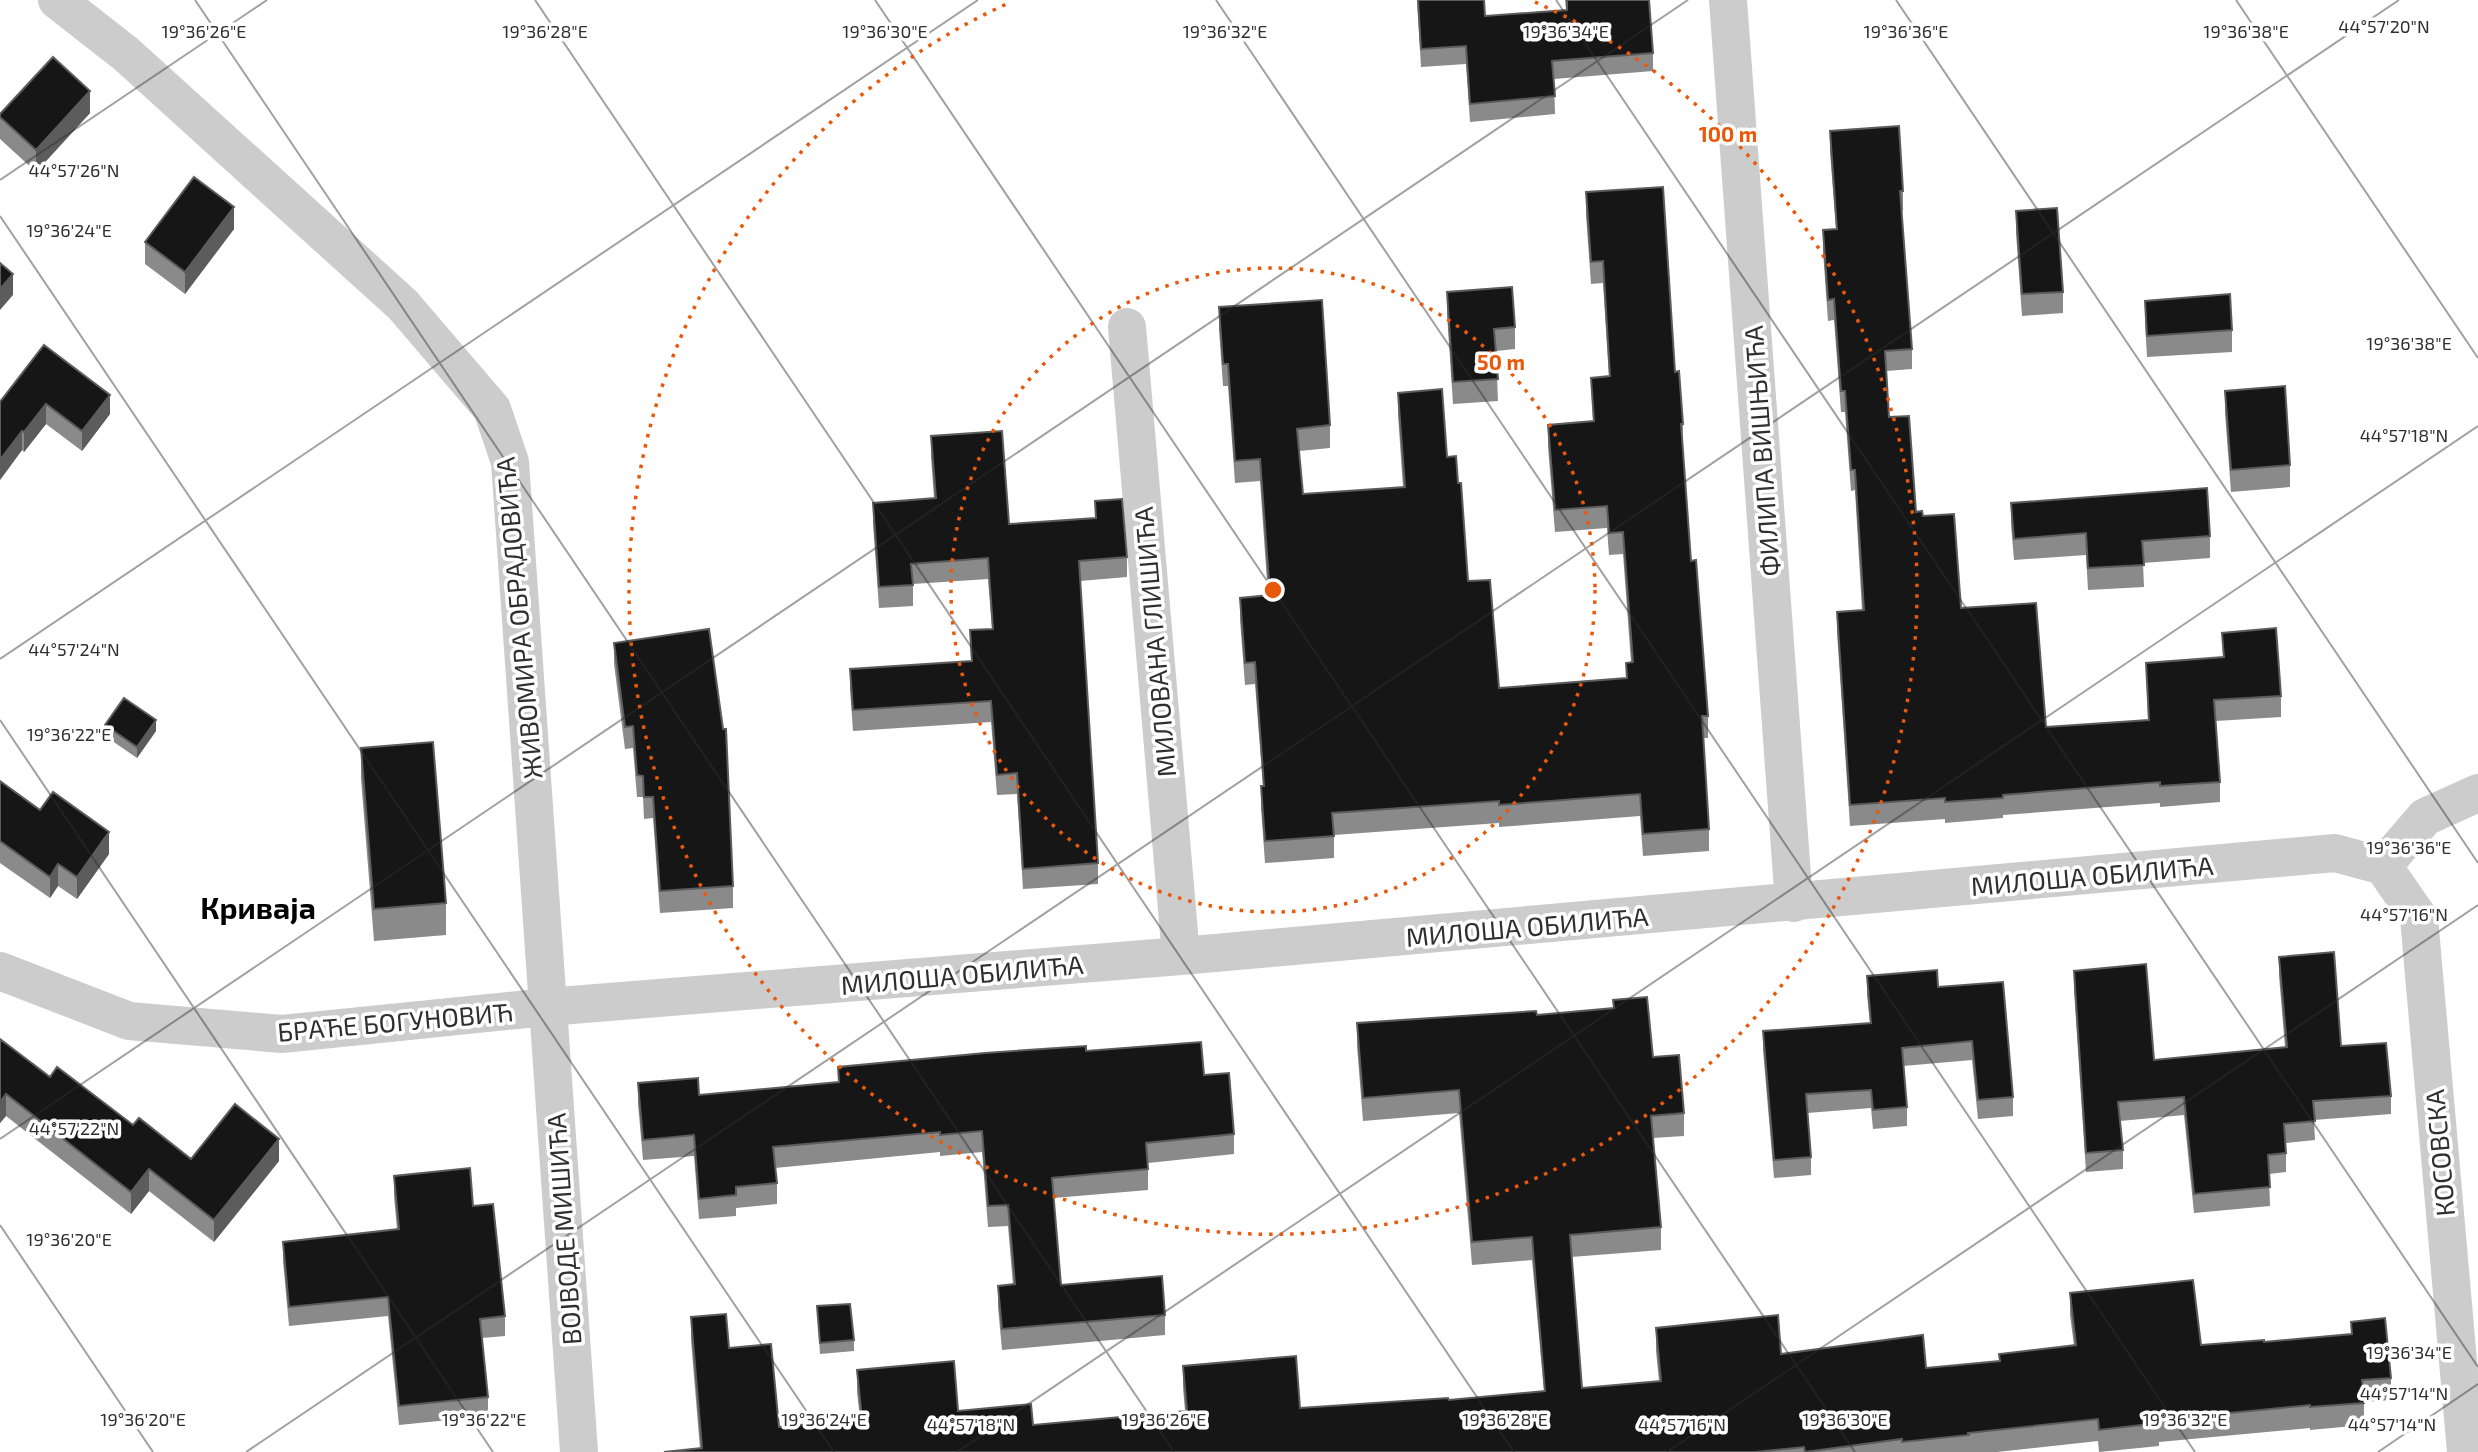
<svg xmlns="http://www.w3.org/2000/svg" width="2478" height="1452" viewBox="0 0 2478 1452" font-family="'Exo 2',sans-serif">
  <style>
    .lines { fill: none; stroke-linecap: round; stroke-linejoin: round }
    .minor { stroke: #ccc; stroke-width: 38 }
    .wall { fill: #8a8a8a }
    .shaded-wall { fill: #5c5c5c }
    .building { fill: #161616; stroke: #5c5c5c; stroke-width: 2 }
    .ticks { fill: none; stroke: #2f2f2f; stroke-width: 2; stroke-opacity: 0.45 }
    .ring { fill: none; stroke: #e8590c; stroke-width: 3.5; stroke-dasharray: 3.5 7 }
    .labels { text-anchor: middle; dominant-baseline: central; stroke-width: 7; stroke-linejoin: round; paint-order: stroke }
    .street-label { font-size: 26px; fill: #2f2f2f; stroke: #fff }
    .quarter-label { font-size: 30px; font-weight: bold; fill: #000; stroke: #fff }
    .ticks-label { font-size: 18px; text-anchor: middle; fill: #2f2f2f; stroke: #fff; stroke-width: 7; stroke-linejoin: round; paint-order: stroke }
    .centre { fill: #e8590c; stroke: #fff; stroke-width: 3.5 }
    .ring-label { font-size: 21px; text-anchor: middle; font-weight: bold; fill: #e8590c; stroke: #fff; stroke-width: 7; stroke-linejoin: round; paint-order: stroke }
  </style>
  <rect width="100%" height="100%" fill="#fff"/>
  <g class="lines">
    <path class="minor" d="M57,0L126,54L403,305L492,409L510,462L579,1452
      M1728,0L1794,903
      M1127,327L1181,956
      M2383,866L2419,918L2466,1452
      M2383,866L2425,817L2478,793
      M0,971L129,1021L282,1034L547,1007L1181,956L2335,853L2383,866"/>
  </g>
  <path class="wall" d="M1417,0H1484L1485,16L1566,10L1565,0H1649L1653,53V71L1554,79L1555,114L1470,122L1466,64L1421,67Z
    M90,113L36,172L0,139V114Z
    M1830,131L1903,191V211H1902L1912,349V369L1886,371L1889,417L1916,512L1923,516L1961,608L2046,727L2148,720L2146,663L2223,657L2222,633L2281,696V717L2216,721L2220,782V802L2160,807V803L2003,815V818L1945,823V819L1850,826L1837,632V612L1862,610L1855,490L1851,491L1845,412H1841L1834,320L1828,321L1823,251V230L1836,229L1830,152Z
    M1586,192L1675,372L1683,424L1682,446L1691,561L1708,716V738H1703L1709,829V851L1643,856L1640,816L1499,827V823L1334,835V858L1265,863L1261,808V786H1263L1255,684L1245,685L1240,620V598L1268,596L1260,481L1235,483L1228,386H1223L1219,329V307L1330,425V448L1299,451L1303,494L1403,487L1398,415V393L1447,457L1458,483L1468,581L1499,688L1626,679V663L1631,662L1623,554L1609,555L1607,528L1555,532L1548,447V425L1593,422L1591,378L1609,377L1603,283L1591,284L1586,215Z
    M2016,211L2063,292V313L2022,316L2016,233Z
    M234,229L185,294L145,264V242Z
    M1447,292L1515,327V349L1496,351L1498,401L1453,404L1447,314Z
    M2145,301L2232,330V352L2147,357L2145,323Z
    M44,345L110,414L82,451L46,424L24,452L22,450L0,480Z
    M2225,391L2290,465V487L2231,492L2225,413Z
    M931,436L1009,524L1095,518V501L1127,557V577L1080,581L1098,863V884L1023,889L1017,794L997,795L991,722L853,731L850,689V669L971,661L970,630L992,629L988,579L913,584V606L879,608L873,523V503L934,498L931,457Z
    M2011,503L2210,536V558L2143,563L2144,587L2088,590L2086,555L2014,560L2011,525Z
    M614,643L733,886V908L660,913L653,818L644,819L643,797H637L633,748L625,749L614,664Z
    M105,725L156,731L137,758L105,736Z
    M361,748L446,903V935L374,941L361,779Z
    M0,781L40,810L109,854L77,899L58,886L50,898L0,863Z
    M2279,957L2341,1046L2391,1096V1114L2314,1120L2315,1140L2286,1143V1172L2269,1174L2270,1206L2194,1213L2184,1115L2120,1121L2123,1150V1169L2086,1172L2074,990V971L2154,1060L2285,1047L2279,976Z
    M1867,976L1938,987L2013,1097V1116L1978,1119L1972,1060L1903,1066L1907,1107V1126L1873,1129L1871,1108L1807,1113L1811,1157V1175L1774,1178L1763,1050V1031L1870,1023L1867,995Z
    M1613,1000L1653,1057L1684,1113V1136L1653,1138L1661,1227V1250L1571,1257L1582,1388L1659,1381L1656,1351V1328L1781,1354L1926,1368L1999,1361V1354L2074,1346L2070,1315V1293L2201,1345L2264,1342L2351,1334V1322L2391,1378V1400L2364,1402V1425L2310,1430V1428L2159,1442V1446L2099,1452L2098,1441L1997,1452H664L700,1449L691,1340V1317L729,1348L779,1427L860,1419L857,1392V1370L958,1411L1033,1425L1185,1411L1183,1388V1366L1300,1408L1449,1400L1544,1391L1532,1260L1472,1265L1459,1113L1363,1121L1357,1046V1023L1537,1015L1613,1009Z
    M0,1039L50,1077L191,1159L279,1161L214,1242L149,1191L131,1214L6,1116L0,1123Z
    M1086,1051L1204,1075L1234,1134V1154L1148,1163V1190L1054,1198L1061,1285L1165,1315V1335L1002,1350L998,1307V1286L1013,1285L1008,1226L988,1227L982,1152L940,1156V1152L775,1168L777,1183V1204L736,1208V1216L699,1219L694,1156L643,1160L638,1104V1083L699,1095L838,1082V1067Z
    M394,1176L473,1206L505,1316V1336L482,1338L488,1397V1416L399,1425L388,1316L289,1326L283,1261V1242L397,1229L394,1196Z
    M817,1306L854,1340V1351L820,1354Z"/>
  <path class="shaded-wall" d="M90,91V113L36,172V150Z
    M234,207V229L185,294V272Z
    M13,274V295L0,310V289Z
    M110,395V414L82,451V431Z
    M46,404V424L24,452V432Z
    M22,431V450L0,480V460Z
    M156,720V731L137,758V747Z
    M109,832V854L77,899V877Z
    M58,864V886L50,898V877Z
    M6,1094V1116L0,1123V1102Z
    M279,1139V1161L214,1242V1220Z
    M149,1169V1191L131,1214V1192Z"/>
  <path class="building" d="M1418,0H1484L1485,16L1567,10V0H1649L1653,53L1552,61L1555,96L1470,104L1466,46L1421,49Z
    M53,57L90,91L36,150L0,117V114Z
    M1899,126L1903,191H1900L1912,349L1885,351L1889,417L1909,416L1916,512L1922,511L1923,516L1954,514L1961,608L2036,603L2046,727L2149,720L2146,663L2224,657L2222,633L2276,628L2281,696L2214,700L2220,782L2160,786V782L2003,795V798L1945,802V798L1850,805L1837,612L1864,610L1855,470H1851L1845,391H1841L1834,299L1828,300L1823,230L1837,229L1830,131Z
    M194,177L234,207L185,272L145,242Z
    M1663,187L1675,372L1679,371L1683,424H1681L1691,561L1696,560L1708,716H1702L1709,829L1643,834L1640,794L1499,805V801L1332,813L1334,836L1265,841L1261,786H1264L1255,662L1245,663L1240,598L1270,595L1260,459L1235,461L1228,364H1223L1219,307L1322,300L1330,425L1297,429L1303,494L1405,487L1398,393L1442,389L1447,457L1456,456L1458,483H1461L1468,581L1490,580L1499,688L1627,678L1626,663L1633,662L1623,532L1609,533L1607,506L1555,510L1548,425L1594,421L1591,378L1610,376L1603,261L1591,262L1586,192Z
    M2057,208L2063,292L2022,294L2016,211Z
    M0,263L13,274L0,289Z
    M1512,287L1515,327L1494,329L1498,379L1453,382L1447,292Z
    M2230,294L2232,330L2147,336L2145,301Z
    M44,345L110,395L82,431L46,404L24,432L22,431L0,460V402Z
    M2285,386L2290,465L2231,470L2225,391Z
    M1002,431L1009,524L1096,518L1095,501L1122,499L1127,557L1079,561L1098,863L1023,869L1017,773L997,775L991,701L853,710L850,669L972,661L970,630L993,629L988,558L911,564L913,585L879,587L873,503L936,498L931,436Z
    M2207,488L2210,536L2142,541L2144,565L2088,568L2086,533L2014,539L2011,503Z
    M709,629L723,729H726L733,886L660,891L653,797H644L643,776L637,775L633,726L625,727L614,643Z
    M124,698L156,720L137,747L105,725Z
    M433,742L446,903L374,909L361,748Z
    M0,781L40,810L53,792L109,832L77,877L58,864L50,877L0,841Z
    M2334,952L2341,1046L2386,1043L2391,1096L2313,1101L2315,1121L2284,1124L2286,1153L2268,1155L2270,1187L2194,1194L2184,1097L2118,1102L2123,1150L2086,1153L2074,971L2146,964L2154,1060L2287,1047L2279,957Z
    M1937,970L1938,987L2003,982L2013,1097L1978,1100L1972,1041L1902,1048L1907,1107L1873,1110L1871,1090L1806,1094L1811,1157L1774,1160L1763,1031L1871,1023L1867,976Z
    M1647,997L1653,1057L1679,1055L1684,1113L1651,1116L1661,1227L1570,1235L1582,1388L1661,1381L1656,1328L1778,1315L1781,1354L1923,1335L1926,1368L2000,1361L1999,1354L2076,1345L2070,1293L2193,1280L2201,1345L2264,1340V1342L2352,1334L2351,1322L2385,1318L2391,1378L2362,1380L2364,1403L2310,1407V1405L2159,1420V1423L2099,1430L2098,1419L1968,1433L1969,1435L1902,1442V1439L1805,1452L1804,1447L1755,1452H664L702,1448L691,1317L726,1314L729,1348L771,1344L779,1427L862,1419L857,1370L954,1361L958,1411L1031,1404L1033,1425L1187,1411L1183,1366L1296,1356L1300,1408L1448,1398L1449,1400L1545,1391L1532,1237L1472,1242L1459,1090L1363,1098L1357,1023L1536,1011L1537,1015L1614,1008L1613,1000Z
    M0,1039L50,1077L57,1067L133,1125L139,1118L191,1159L235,1104L279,1139L214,1220L149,1169L131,1192L6,1094L0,1102Z
    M1201,1042L1204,1075L1229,1073L1234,1134L1146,1143L1148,1169L1052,1178L1061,1285L1162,1276L1165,1315L1002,1329L998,1286L1015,1284L1008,1205L988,1206L982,1131L940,1135V1132L773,1147L777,1183L736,1187V1195L699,1199L694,1135L643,1140L638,1083L698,1078L699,1095L839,1082L838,1067L985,1053L1086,1046V1051Z
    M470,1168L473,1206L493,1204L505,1316L480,1319L488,1397L399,1406L388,1297L289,1307L283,1242L399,1229L394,1176Z
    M850,1304L854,1340L820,1343L817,1306Z"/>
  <path class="ticks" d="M195,0L1174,1452M535,0L1514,1452M875,0L1855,1452M1216,0L2195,1452M1556,0L2478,1367M1896,0L2478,863M2236,0L2478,358M0,180L267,0M0,216L834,1452M0,659L978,0M0,720L493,1452M0,1139L1688,0M0,1225L153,1452M246,1452L2399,0M957,1452L2478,426M1667,1452L2478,905M2378,1452L2478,1384"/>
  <g class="ring">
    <circle cx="1273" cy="590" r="322"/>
    <path d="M1535 2A644 644 0 1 1 1011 2"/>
  </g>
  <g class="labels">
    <g class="street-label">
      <text transform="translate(1761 451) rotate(-94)">ФИЛИПА ВИШЊИЋА</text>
      <text transform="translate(518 618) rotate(-95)">ЖИВОМИРА ОБРАДОВИЋА</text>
      <text transform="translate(1154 642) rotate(-95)">МИЛОВАНА ГЛИШИЋА</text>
      <text transform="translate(2092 875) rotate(-5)">МИЛОША ОБИЛИЋА</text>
      <text transform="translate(1527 926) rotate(-5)">МИЛОША ОБИЛИЋА</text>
      <text transform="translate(962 974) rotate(-5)">МИЛОША ОБИЛИЋА</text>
      <text transform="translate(395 1021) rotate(-5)">БРАЋЕ БОГУНОВИЋ</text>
      <text transform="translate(2439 1153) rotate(-95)">КОСОВСКА</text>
      <text transform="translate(563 1229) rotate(-94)">ВОЈВОДЕ МИШИЋА</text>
    </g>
    <g class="quarter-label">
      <text x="258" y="907">Криваја</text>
    </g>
  </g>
  <g class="ticks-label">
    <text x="2384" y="33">44°57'20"N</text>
    <text x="204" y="38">19°36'26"E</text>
    <text x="545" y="38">19°36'28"E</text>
    <text x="885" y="38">19°36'30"E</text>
    <text x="1225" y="38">19°36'32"E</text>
    <text x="1566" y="38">19°36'34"E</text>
    <text x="1906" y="38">19°36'36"E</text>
    <text x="2246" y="38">19°36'38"E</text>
    <text x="74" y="177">44°57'26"N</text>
    <text x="69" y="237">19°36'24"E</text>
    <text x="2409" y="350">19°36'38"E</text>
    <text x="2404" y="442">44°57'18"N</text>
    <text x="74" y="656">44°57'24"N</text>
    <text x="69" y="741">19°36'22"E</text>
    <text x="2409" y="854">19°36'36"E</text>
    <text x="2404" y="921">44°57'16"N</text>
    <text x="74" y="1135">44°57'22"N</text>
    <text x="69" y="1246">19°36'20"E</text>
    <text x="2409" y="1359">19°36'34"E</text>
    <text x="2404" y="1400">44°57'14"N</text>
    <text x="143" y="1426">19°36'20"E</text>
    <text x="484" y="1426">19°36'22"E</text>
    <text x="824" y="1426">19°36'24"E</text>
    <text x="1164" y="1426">19°36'26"E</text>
    <text x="1505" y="1426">19°36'28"E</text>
    <text x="1845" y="1426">19°36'30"E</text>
    <text x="2185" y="1426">19°36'32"E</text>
    <text x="971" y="1431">44°57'18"N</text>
    <text x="1682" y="1431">44°57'16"N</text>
    <text x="2392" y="1431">44°57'14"N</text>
  </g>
  <circle cx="1273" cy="590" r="10" class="centre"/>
  <g class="ring-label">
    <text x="1728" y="142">100 m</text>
    <text x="1501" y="370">50 m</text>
  </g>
</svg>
